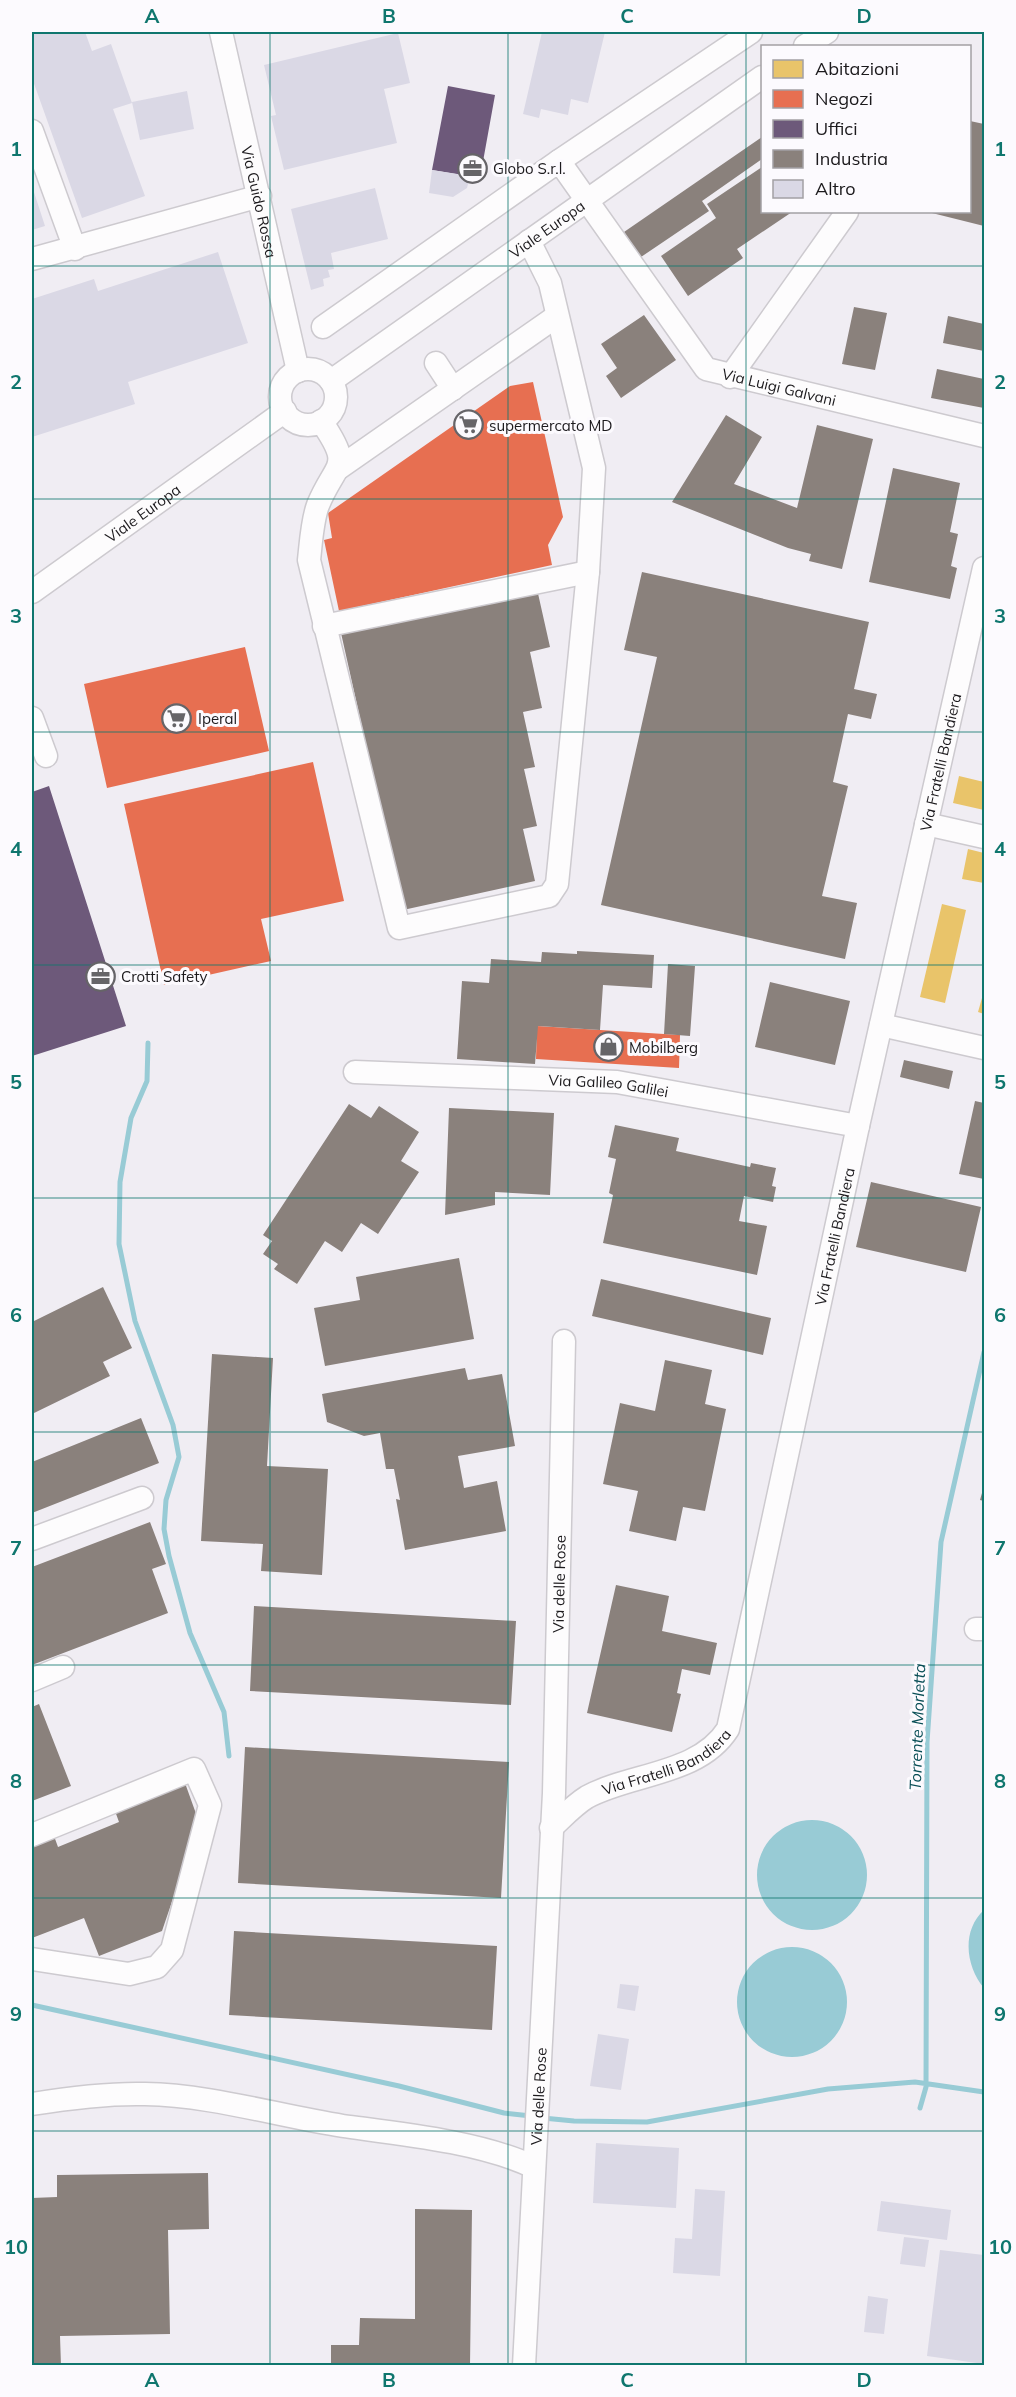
<svg xmlns="http://www.w3.org/2000/svg" width="1016" height="2397" viewBox="0 0 1016 2397" font-family="Mulish,sans-serif">
  <style>
    .water { fill: #98cbd5 }
    .homes { fill: #e9c46a }
    .shops { fill: #e76f51 }
    .offices { fill: #6d597a }
    .industry { fill: #8a817c }
    .lines { fill: none; stroke-linecap: round; stroke-linejoin: round }
    .stream { stroke: #98cbd5; stroke-width: 5 }
    .building { fill: #dad8e5 }
    .minor-casing { stroke: #cdcacf; stroke-width: 25 }
    .minor { stroke: #fdfcfd; stroke-width: 22 }
    .grid { fill: none; stroke: #0f766e; stroke-width: 1.5; stroke-opacity: 0.55 }
    .labels { text-anchor: middle; dominant-baseline: central; stroke-width: 6; stroke-linejoin: round; paint-order: stroke }
    .poi-label { font-size: 15px; fill: #1c1a1d; stroke: #fcfafe; text-anchor: start }
    .street-label { font-size: 15px; fill: #1c1a1d; stroke: #fcfafe }
    .water-label { font-size: 16px; font-style: italic; fill: #094e56; stroke: #fcfafe }
    .neatline { fill: none; stroke: #0f766e; stroke-width: 2 }
    .grid-label { font-size: 20px; text-anchor: middle; font-weight: bold; fill: #0f766e }
  </style>
  <rect width="100%" height="100%" fill="#f0edf3"/>
  <path class="water" d="M757 1875a55 55 0 1 1 110 0a55 55 0 1 1-110 0Z
    M984,1910V1988C966,1967 961,1931 984,1910Z
    M737 2002a55 55 0 1 1 110 0a55 55 0 1 1-110 0Z"/>
  <path class="homes" d="M959,776L984,782V810L953,803Z
    M968,849L984,853V883L962,879Z
    M942,904L966,910L945,1003L920,997Z
    M984,991V1014L978,1012Z"/>
  <path class="shops" d="M533,382L563,517L548,545L552,565L339,611L324,540L332,538L328,513L510,386Z
    M245,647L269,751L107,788L84,684Z
    M313,762L344,901L261,919L271,961L164,985L124,804Z
    M537,1026L680,1035L679,1068L536,1059Z"/>
  <path class="offices" d="M448,86L495,95L480,178L432,170Z
    M49,786L126,1026L32,1056V792Z"/>
  <path class="industry" d="M970,121L984,124V226L928,212H970Z
    M762,137V159L702,201L709,211L641,257L624,232Z
    M762,167V212H792L737,249L743,258L688,296L661,256L716,218L707,204Z
    M854,307L887,313L875,370L842,364Z
    M644,315L676,360L621,398L606,376L617,368L601,344Z
    M948,316L984,324V351L943,343Z
    M937,369L984,379V408L931,398Z
    M726,415L762,437L734,484L797,508L817,425L873,439L842,569L809,561L811,554L788,548L672,502Z
    M893,468L960,483L950,532L958,534L951,566L957,568L950,599L869,582Z
    M642,572L869,622L854,689L877,694L871,719L848,714L833,782L848,786L822,896L857,903L845,959L601,905L657,657L624,650Z
    M537,589L550,647L530,652L542,708L523,712L535,767L524,769L537,826L523,829L535,881L403,910L341,633Z
    M577,951L654,955L652,988L603,985L600,1030L538,1026L535,1064L457,1059L462,981L489,983L491,959L541,962L542,952L577,954Z
    M668,964L695,966L690,1036L664,1034Z
    M770,982L850,1001L835,1065L755,1047Z
    M904,1060L953,1071L949,1089L900,1077Z
    M975,1101L984,1103V1179L959,1174Z
    M349,1104L371,1118L379,1106L419,1132L401,1161L419,1172L378,1234L361,1223L342,1252L325,1241L297,1284L274,1269L278,1264L263,1254L272,1241L263,1235Z
    M449,1108L554,1113L550,1195L495,1192V1205L445,1215Z
    M615,1125L679,1138L676,1151L750,1167L751,1163L776,1168L772,1186L776,1187L773,1202L744,1196L739,1221L767,1226L757,1275L603,1243L613,1195L609,1193L616,1159L608,1157Z
    M871,1182L981,1207L966,1272L856,1247Z
    M459,1258L474,1339L325,1366L314,1308L360,1300L356,1277Z
    M601,1279L771,1318L763,1355L592,1316Z
    M103,1287L132,1348L103,1362L110,1376L32,1414V1322Z
    M212,1354L273,1358L267,1466L328,1469L322,1575L261,1571L263,1544L201,1541Z
    M665,1360L712,1370L705,1404L726,1409L705,1511L683,1507L676,1541L629,1531L638,1491L603,1484L620,1403L655,1411Z
    M465,1368L468,1380L502,1374L515,1446L458,1456L464,1488L497,1481L506,1531L405,1550L396,1499L400,1500L394,1469H386L380,1433L364,1436L327,1422L322,1394Z
    M141,1418L159,1463L32,1513V1462Z
    M984,1486V1501L980,1500Z
    M150,1522L166,1564L152,1569L168,1613L32,1665V1567Z
    M616,1585L669,1596L662,1631L717,1643L710,1675L682,1669L677,1693L681,1694L672,1732L587,1713Z
    M254,1606L516,1621L511,1705L250,1691Z
    M39,1704L71,1786L32,1801V1707Z
    M245,1747L509,1762L501,1898L238,1883Z
    M185,1783L199,1822L162,1931L99,1956L84,1918L32,1938V1845L54,1836L58,1847L119,1822L115,1811Z
    M234,1931L497,1946L492,2030L229,2015Z
    M208,2173L209,2229L168,2230L170,2334L60,2336L61,2366H32V2198L57,2197V2175Z
    M415,2209L472,2210L470,2366H331V2345H359L360,2318L415,2319Z"/>
  <g class="lines">
    <path class="stream" d="M148,1043L147,1081L131,1118L120,1182L119,1244L135,1321L173,1425L179,1457L166,1500L164,1529L169,1556L190,1633L224,1712L229,1756
      M32,2005L399,2086L504,2113L531,2116
      M920,2108L926,2087L927,1742L941,1542L984,1352
      M543,2118L574,2121L647,2122L828,2089L915,2082L984,2092"/>
  </g>
  <path class="building" d="M32,32H85L92,51L111,44L132,103L113,109L145,196L82,218L32,78Z
    M542,32H605L588,103L571,99L568,115L541,109L539,118L523,114Z
    M398,33L410,83L384,89L397,143L284,170L271,116L276,115L264,65Z
    M187,91L194,129L140,140L132,102Z
    M432,170L470,176L467,188L453,197L429,193Z
    M32,186L45,226L32,230Z
    M375,188L388,239L331,253L334,269L328,270L330,277L323,279L324,286L311,290L291,209Z
    M218,252L248,343L128,382L135,404L32,437V299L94,279L98,291Z
    M620,1984L639,1986L635,2011L617,2008Z
    M598,2034L629,2039L621,2090L590,2086Z
    M596,2143L679,2148L676,2208L593,2203Z
    M695,2189L725,2191L720,2276L673,2273L675,2238L692,2239Z
    M881,2201L951,2210L947,2240L877,2231Z
    M904,2237L929,2240L925,2267L900,2264Z
    M940,2250L984,2255V2364L927,2356Z
    M868,2296L888,2299L884,2334L864,2332Z"/>
  <g class="lines">
    <defs>
      <g id="minor">
        <path id="s1" d="M221,32L298,371"/>
        <path d="M805,46L827,32"/>
        <path d="M32,131L75,249"/>
        <path id="s2" d="M559,161L706,369L984,436"/>
        <path d="M32,259L260,196"/>
        <path d="M323,327L559,161L751,32"/>
        <path d="M436,363L453,389"/>
        <circle cx="308" cy="397" r="28"/>
        <path d="M730,377L847,212"/>
        <path id="s3" d="M331,381L762,77"/>
        <path d="M321,421C354,469 336,461 318,505C312,521 311,543 309,560L399,928L549,896L557,884L588,572L594,468L550,283L529,241"/>
        <path d="M339,468L557,316"/>
        <path id="s4" d="M32,592L285,411"/>
        <path d="M324,626L588,572"/>
        <path d="M32,718L46,756"/>
        <path d="M926,824L984,837"/>
        <path d="M881,1025L984,1048"/>
        <path id="s5" d="M355,1072L617,1082L858,1126"/>
        <path d="M32,1539L142,1498"/>
        <path d="M976,1629H984"/>
        <path d="M32,1680L63,1667"/>
        <path id="s6" d="M551,1828C563,1817 574,1805 587,1797C631,1773 699,1775 728,1729L858,1126L984,568"/>
        <path d="M32,1835L194,1769L210,1805L172,1950L157,1967L129,1974L32,1959"/>
        <path d="M32,2104C69,2098 107,2093 145,2094C211,2095 278,2116 343,2126C402,2134 481,2142 534,2167"/>
        <path id="s7" d="M524,2366L554,1793L564,1341"/>
      </g>
    </defs>
    <use href="#minor" class="minor-casing"/>
    <use href="#minor" class="minor"/>
  </g>
  <path class="grid" d="M270,32V2366M508,32V2366M746,32V2366M32,266H984M32,499H984M32,732H984M32,965H984M32,1198H984M32,1432H984M32,1665H984M32,1898H984M32,2131H984"/>
  <defs>
    <symbol id="office-ring" viewBox="-11 -11 22 22"><circle r="9.5" fill="#fcfafe" stroke="#666468" stroke-width="1.5"/><path d="M-6-3h4V-5.5h4V-3h4V5H-6ZM-1-4.5V-3h2v-1.5ZM-6 0V1H6V0Z" fill="#666468"/></symbol>
    <symbol id="supermarket-ring" viewBox="-11 -11 22 22"><circle r="9.5" fill="#fcfafe" stroke="#666468" stroke-width="1.5"/><path d="M-6-5.5h2.5l.6 2H6L4.5 2H-2.5L-4.4-4H-6ZM-1.5 3.2a1.3 1.3 0 1 0 .1 0ZM3 3.2a1.3 1.3 0 1 0 .1 0Z" fill="#666468"/></symbol>
    <symbol id="shop-ring" viewBox="-11 -11 22 22"><circle r="9.5" fill="#fcfafe" stroke="#666468" stroke-width="1.5"/><path d="M-5-2.5h2.3a2.7 3.5 0 0 1 5.4 0H5L5.5 6h-11ZM-1.5-2.5h3a1.5 2.3 0 0 0-3 0Z" fill="#666468"/></symbol>
  </defs>
  <g fill-rule="evenodd">
    <use href="#office-ring" x="456" y="152" width="33" height="33"/>
    <use href="#supermarket-ring" x="452" y="408" width="33" height="33"/>
    <use href="#supermarket-ring" x="160" y="702" width="33" height="33"/>
    <use href="#office-ring" x="84" y="960" width="33" height="33"/>
    <use href="#shop-ring" x="592" y="1030" width="33" height="33"/>
  </g>
  <g class="labels">
    <g class="poi-label">
      <text x="493" y="168">Globo S.r.l.</text>
      <text x="489" y="425">supermercato MD</text>
      <text x="198" y="718">Iperal</text>
      <text x="121" y="976">Crotti Safety</text>
      <text x="629" y="1047">Mobilberg</text>
    </g>
    <g class="street-label">
      <text stroke="none"><textPath href="#s1" startOffset="174">Via Guido Rossa</textPath></text>
      <text stroke="none"><textPath href="#s3" startOffset="264">Viale Europa</textPath></text>
      <text stroke="none"><textPath href="#s2" startOffset="330">Via Luigi Galvani</textPath></text>
      <text stroke="none"><textPath href="#s4" startOffset="136">Viale Europa</textPath></text>
      <text stroke="none"><textPath href="#s6" startOffset="1197">Via Fratelli Bandiera</textPath></text>
      <text stroke="none"><textPath href="#s5" startOffset="254">Via Galileo Galilei</textPath></text>
      <text stroke="none"><textPath href="#s6" startOffset="711">Via Fratelli Bandiera</textPath></text>
      <text stroke="none"><textPath href="#s7" startOffset="783">Via delle Rose</textPath></text>
      <text stroke="none"><textPath href="#s6" startOffset="135">Via Fratelli Bandiera</textPath></text>
      <text stroke="none"><textPath href="#s7" startOffset="270">Via delle Rose</textPath></text>
    </g>
    <g class="water-label">
      <text transform="translate(917 1727) rotate(-88)">Torrente Morletta</text>
    </g>
  </g>
  <rect width="1016" height="2397" fill="none" stroke="#fcfafe" stroke-width="66"/>
  <rect x="761" y="45" width="210" height="168" fill="#fcfafe" stroke="#a2a0a4" stroke-width="1.5"/>
  <rect x="773" y="60" width="30" height="18" fill="#e9c46a" stroke="#a2a0a4" stroke-width="1.5"/>
  <text x="815" y="75" font-size="18" fill="#1c1a1d">Abitazioni</text>
  <rect x="773" y="90" width="30" height="18" fill="#e76f51" stroke="#a2a0a4" stroke-width="1.5"/>
  <text x="815" y="105" font-size="18" fill="#1c1a1d">Negozi</text>
  <rect x="773" y="120" width="30" height="18" fill="#6d597a" stroke="#a2a0a4" stroke-width="1.5"/>
  <text x="815" y="135" font-size="18" fill="#1c1a1d">Uffici</text>
  <rect x="773" y="150" width="30" height="18" fill="#8a817c" stroke="#a2a0a4" stroke-width="1.5"/>
  <text x="815" y="165" font-size="18" fill="#1c1a1d">Industria</text>
  <rect x="773" y="180" width="30" height="18" fill="#dad8e5" stroke="#a2a0a4" stroke-width="1.5"/>
  <text x="815" y="195" font-size="18" fill="#1c1a1d">Altro</text>
  <rect x="33" y="33" width="950" height="2331" class="neatline"/>
  <g class="grid-label">
    <text x="152" y="23">A</text>
    <text x="389" y="23">B</text>
    <text x="627" y="23">C</text>
    <text x="864" y="23">D</text>
    <text x="16" y="156">1</text>
    <text x="1000" y="156">1</text>
    <text x="16" y="389">2</text>
    <text x="1000" y="389">2</text>
    <text x="16" y="623">3</text>
    <text x="1000" y="623">3</text>
    <text x="16" y="856">4</text>
    <text x="1000" y="856">4</text>
    <text x="16" y="1089">5</text>
    <text x="1000" y="1089">5</text>
    <text x="16" y="1322">6</text>
    <text x="1000" y="1322">6</text>
    <text x="16" y="1555">7</text>
    <text x="1000" y="1555">7</text>
    <text x="16" y="1788">8</text>
    <text x="1000" y="1788">8</text>
    <text x="16" y="2021">9</text>
    <text x="1000" y="2021">9</text>
    <text x="16" y="2254">10</text>
    <text x="1000" y="2254">10</text>
    <text x="152" y="2387">A</text>
    <text x="389" y="2387">B</text>
    <text x="627" y="2387">C</text>
    <text x="864" y="2387">D</text>
  </g>
</svg>
